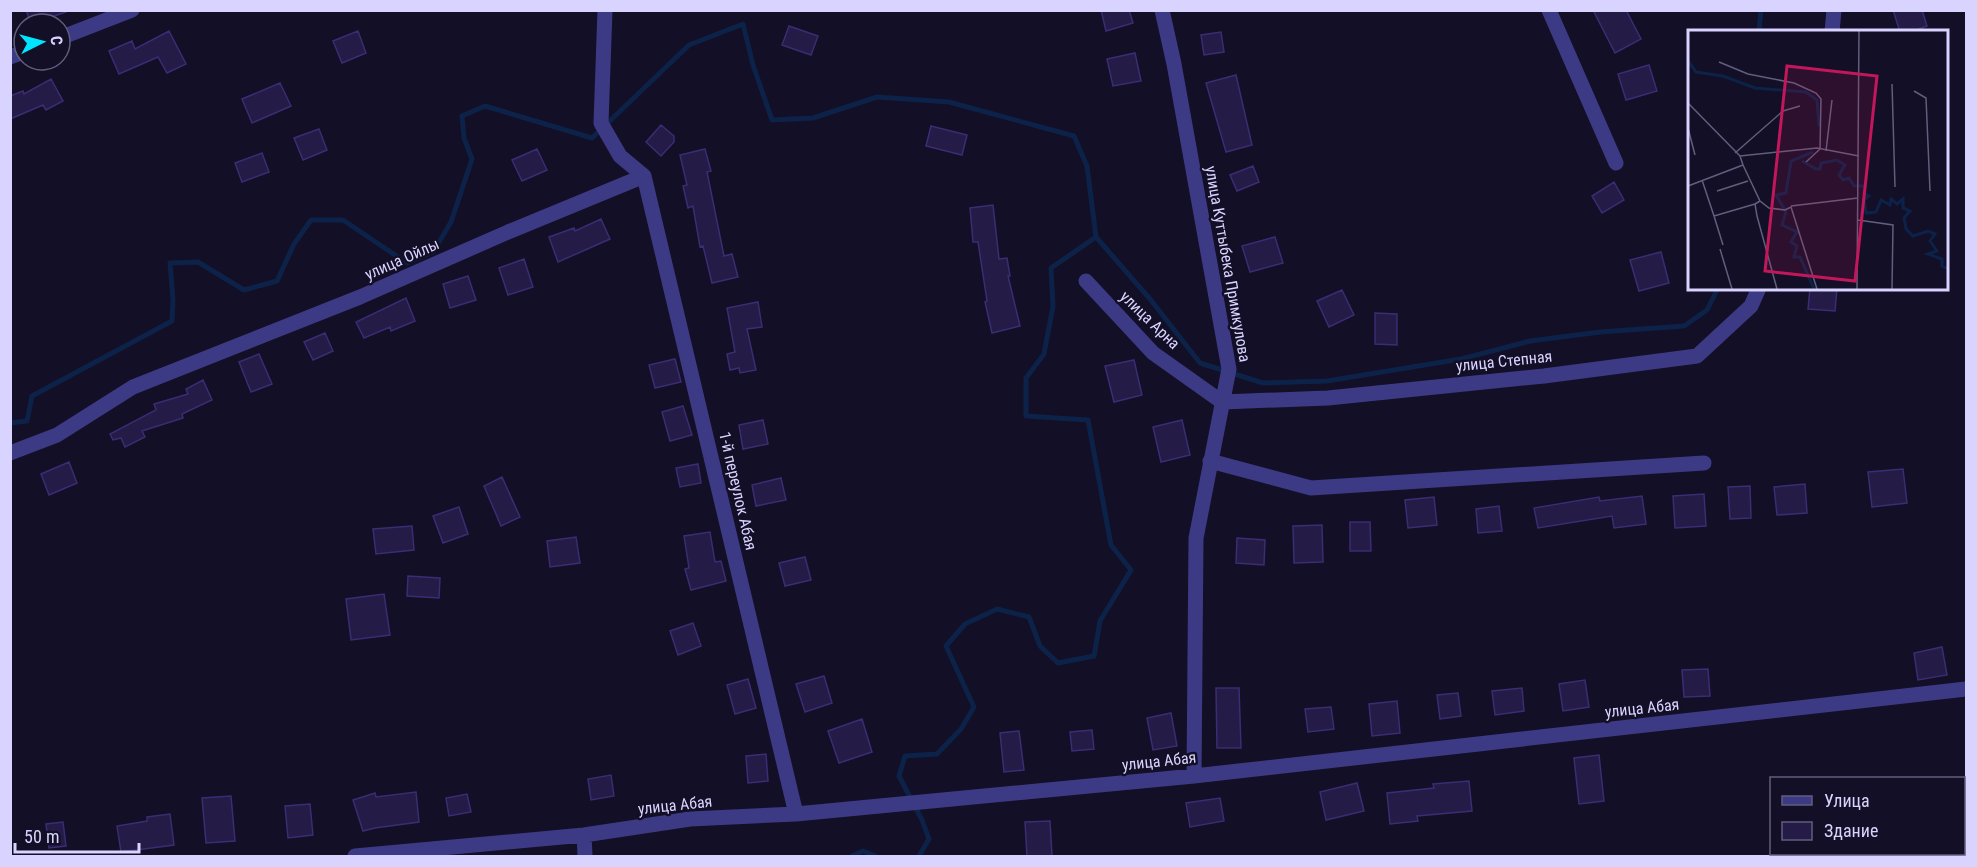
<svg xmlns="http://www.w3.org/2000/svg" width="1977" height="867" viewBox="0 0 1977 867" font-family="'Roboto Condensed',sans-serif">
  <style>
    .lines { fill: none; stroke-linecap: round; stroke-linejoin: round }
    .stream { stroke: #0c2248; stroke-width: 5 }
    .building { fill: #241b47; stroke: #3b2d73; stroke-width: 1.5 }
    .street { stroke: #3d3a85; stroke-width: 15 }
    .labels { text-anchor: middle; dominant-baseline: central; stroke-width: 5; stroke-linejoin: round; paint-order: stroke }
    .street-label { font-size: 16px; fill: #d9d4ff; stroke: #130f26 }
    .inset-river { fill: none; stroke: #0c2248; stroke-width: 3 }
    .inset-road { fill: none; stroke: #625e7d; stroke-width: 1.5 }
    .view { fill: #c2185b; fill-opacity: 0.15; stroke: #c2185b; stroke-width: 3 }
    .inset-edge { fill: none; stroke: #d9d4ff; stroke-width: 3 }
  </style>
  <rect width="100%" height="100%" fill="#130f26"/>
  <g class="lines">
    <path class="stream" d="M1759,32L1761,10
      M10,423L27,421L32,396L172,321L173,300L170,263L198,262L244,290L277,281L294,244L311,220H343L407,263L433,252L451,222L472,159L464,138L462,116L485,106L592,138L689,45L743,24L753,65L772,120L813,118L877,97L949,102L1074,136L1087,166L1096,237L1150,299L1200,363L1263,383L1327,381L1461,359L1530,341L1600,332L1684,326L1707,310L1718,288
      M852,856L863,851L875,856
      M919,856L929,839L922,820L899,776L905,756L937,754L961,729L974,707L946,646L965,624L997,609L1029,617L1040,646L1058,663L1094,656L1100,621L1131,570L1111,545L1088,420L1026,416V378L1044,354L1053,306L1051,268L1096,237"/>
  </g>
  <path class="building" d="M26,10H66V12L31,24Z
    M1101,10H1129L1133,23L1106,31Z
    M1593,10H1626L1641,39L1615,53Z
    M1893,10H1922L1927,26L1911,32H1900Z
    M789,26L818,36L811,55L782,45Z
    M169,31L186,64L167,73L158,57L119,74L109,51L132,41L135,49Z
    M358,31L366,53L342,63L333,41Z
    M1221,32L1224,52L1204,55L1201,35Z
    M1135,53L1141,81L1113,86L1107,59Z
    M1649,65L1657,91L1626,100L1618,74Z
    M1236,75L1252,145L1226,152L1206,83Z
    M51,79L63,101L46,110L43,105L10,119V96L23,91L24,94Z
    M280,83L291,106L252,123L242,99Z
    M661,125L674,136V142L661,156L646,142Z
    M931,126L967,135L962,155L926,146Z
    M319,129L327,150L303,160L294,138Z
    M537,149L547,170L522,181L512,160Z
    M705,149L711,171L707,172L724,256L732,254L738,277L712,283L703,246L700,247L693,206L688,208L683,186L687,185L680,155Z
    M262,153L269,172L242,182L235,163Z
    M1253,166L1259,182L1237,191L1230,175Z
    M1614,182L1624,200L1602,213L1592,196Z
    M993,205L999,259L1007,258L1010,276H1008L1020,326L992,333L985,302L987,301L978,242H973L970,208Z
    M601,219L610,239L558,262L549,237L574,228L575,231Z
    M1275,237L1283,263L1250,272L1242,246Z
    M1661,252L1669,283L1639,291L1630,260Z
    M524,259L533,287L508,295L499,268Z
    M468,276L476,300L450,308L443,284Z
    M1810,288H1837L1835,311L1808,309Z
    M1342,290L1354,315L1329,327L1317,301Z
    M406,298L415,321L391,331L390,327L364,338L356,322Z
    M758,302L762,327L747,329L756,370L740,373L739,368L730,370L727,354L735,352L727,308Z
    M1375,313L1397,314V345L1375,344Z
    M325,333L333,351L313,360L304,342Z
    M259,354L272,384L251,392L239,362Z
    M675,359L681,382L655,388L649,365Z
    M1134,360L1142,395L1114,402L1105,366Z
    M203,380L212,400L182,414L183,418L142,431L145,437L125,447L121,438L113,440L110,434L156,410L154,404L188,394L186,389Z
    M683,406L692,435L670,441L662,412Z
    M763,420L768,444L743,449L739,425Z
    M1182,420L1190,455L1161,462L1153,427Z
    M69,462L77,483L49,495L41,474Z
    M698,464L701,483L680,487L676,468Z
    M1903,469L1907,503L1872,507L1868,472Z
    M502,477L520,517L501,526L484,486Z
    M781,478L786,500L756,506L752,485Z
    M1805,484L1807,513L1777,515L1774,487Z
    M1750,486L1751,518L1730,519L1728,487Z
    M1704,494L1706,526L1675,528L1673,496Z
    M1642,496L1646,524L1614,528L1612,516L1538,528L1534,508L1599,497L1600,501Z
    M1434,497L1437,525L1408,528L1405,500Z
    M1499,506L1502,531L1478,533L1476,509Z
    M459,507L468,534L443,543L433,516Z
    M1350,522H1370L1371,551H1350Z
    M1322,525L1323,562L1294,563L1293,526Z
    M412,526L414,550L376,554L373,529Z
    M710,532L715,562L721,561L726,581L691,590L685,569L689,568L684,536Z
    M576,537L580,563L550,567L547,541Z
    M1237,538L1265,540L1264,565L1236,563Z
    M805,557L811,580L785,586L779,563Z
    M408,576L440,578L439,598L407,596Z
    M384,594L390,635L351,640L346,599Z
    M693,623L701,646L678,655L670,631Z
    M1942,647L1947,675L1918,680L1914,653Z
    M1708,669L1710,696L1684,697L1682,670Z
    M824,676L832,703L805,712L796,684Z
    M748,679L756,708L735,714L727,685Z
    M1585,680L1589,707L1563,711L1559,684Z
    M1216,688H1239L1241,748H1217Z
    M1522,688L1524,711L1495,715L1492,691Z
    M1458,693L1461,716L1440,719L1437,695Z
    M1397,701L1400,733L1372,736L1369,704Z
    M1331,707L1334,729L1308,732L1305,709Z
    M1171,713L1177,746L1153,750L1147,718Z
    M862,719L872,752L839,763L828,731Z
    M1092,730L1094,749L1072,751L1070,732Z
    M1019,731L1024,770L1004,772L1000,733Z
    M766,754L768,781L748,783L746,756Z
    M1599,755L1604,801L1579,804L1574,758Z
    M611,775L614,796L591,800L588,779Z
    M1469,781L1472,811L1417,816L1418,821L1390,824L1387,793L1434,788L1433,784Z
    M1357,783L1364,811L1326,820L1320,792Z
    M416,792L419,822L375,828L363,831L353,800L375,793L376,797Z
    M467,794L471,812L449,816L446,798Z
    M231,796L235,841L206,843L202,798Z
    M1220,798L1224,821L1190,827L1186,803Z
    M310,804L313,835L288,838L285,806Z
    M170,814L174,845L121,852L117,826L147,821V817Z
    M1050,821L1052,856H1027L1025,822Z
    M63,822L66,846L49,848L46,824Z"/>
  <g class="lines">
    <path class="street" d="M1162,10L1174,64L1229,369L1196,538L1194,776
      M1549,10L1616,163
      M1832,32L1834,10
      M60,38L132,10
      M10,57L24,52
      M644,176L796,814
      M1086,281L1153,353L1222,402L1328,398L1544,376L1697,356L1751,306L1759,288
      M10,453L57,435L133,387L360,297L508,232L644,176L620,156L601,123L605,10
      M1210,461L1311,488L1704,463
      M584,835L585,856
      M355,856L584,835L690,819L796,814L1194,776L1966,689"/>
  </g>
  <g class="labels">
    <g class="street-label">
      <text transform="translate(402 259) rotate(-24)">улица Ойлы</text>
      <text transform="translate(1228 264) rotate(80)">улица Куттыбека Примкулова</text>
      <text transform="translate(1150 320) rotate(44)">улица Арна</text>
      <text transform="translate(1504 361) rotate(-6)">улица Степная</text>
      <text transform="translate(738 491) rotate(77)">1-й переулок Абая</text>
      <text transform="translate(1642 708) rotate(-6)">улица Абая</text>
      <text transform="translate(1159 761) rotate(-6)">улица Абая</text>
      <text transform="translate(675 805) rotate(-6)">улица Абая</text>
    </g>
  </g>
  <g transform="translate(1688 30)">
    <rect width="260" height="260" fill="#130f26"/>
    <path class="inset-river" d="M0,31L8,42L35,46L67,58L118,62L129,70L131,96M125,122L103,131L98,163L88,165L98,182L94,195L109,202L103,212L109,216L106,227H112L126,259M114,131L128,139H132L133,133L149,130L157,135L151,145L155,150L161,148L166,156H177L176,163L181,166L176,170L178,183L188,182L193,170L202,175L203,169L209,174L215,169V178L222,181L216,188L218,199L225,206L240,201L247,204L242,211L249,221L240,224L254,229V236L260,239"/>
    <path class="inset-road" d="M31,32L60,44L106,53L128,63L133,69L132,119L118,132M204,54L207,157M226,61L238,68L242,161M0,73L52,126L129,118L171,126M0,98L7,125M138,121L144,70M47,123L95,81L112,76M55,135L72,171L81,178L97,180L103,177L129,259M14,150L26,186M0,156L55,135L52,126M29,161L60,151M72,171L67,174L69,186L89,259M103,176L170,168M170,190L205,195L204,259M35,215L26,186L67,174M32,219L44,259M169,259L171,0"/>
    <path class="view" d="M99,36L189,46L167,251L77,241Z"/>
    <rect width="260" height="260" class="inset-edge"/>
  </g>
  <rect width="1977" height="867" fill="none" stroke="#d9d4ff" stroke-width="24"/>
  <rect x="1770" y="777" width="195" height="78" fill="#130f26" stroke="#625e7d" stroke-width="1.5"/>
  <rect x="1782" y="796" width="30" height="9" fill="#3d3a85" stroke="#625e7d" stroke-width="1.5"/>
  <text x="1824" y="807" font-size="18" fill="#d9d4ff">Улица</text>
  <rect x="1782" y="822" width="30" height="18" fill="#241b47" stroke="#625e7d" stroke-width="1.5"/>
  <text x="1824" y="837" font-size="18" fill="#d9d4ff">Здание</text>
  <g transform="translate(42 42) rotate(84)"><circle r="28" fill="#130f26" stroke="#625e7d" stroke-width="1.5"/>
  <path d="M0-4.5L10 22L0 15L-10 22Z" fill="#00e5ff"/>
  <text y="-9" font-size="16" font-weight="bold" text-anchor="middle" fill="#d9d4ff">С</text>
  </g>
  <path d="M15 843v9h124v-9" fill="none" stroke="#d9d4ff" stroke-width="3"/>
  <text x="24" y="843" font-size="18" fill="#d9d4ff" stroke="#130f26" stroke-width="4.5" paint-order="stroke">50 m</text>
</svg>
